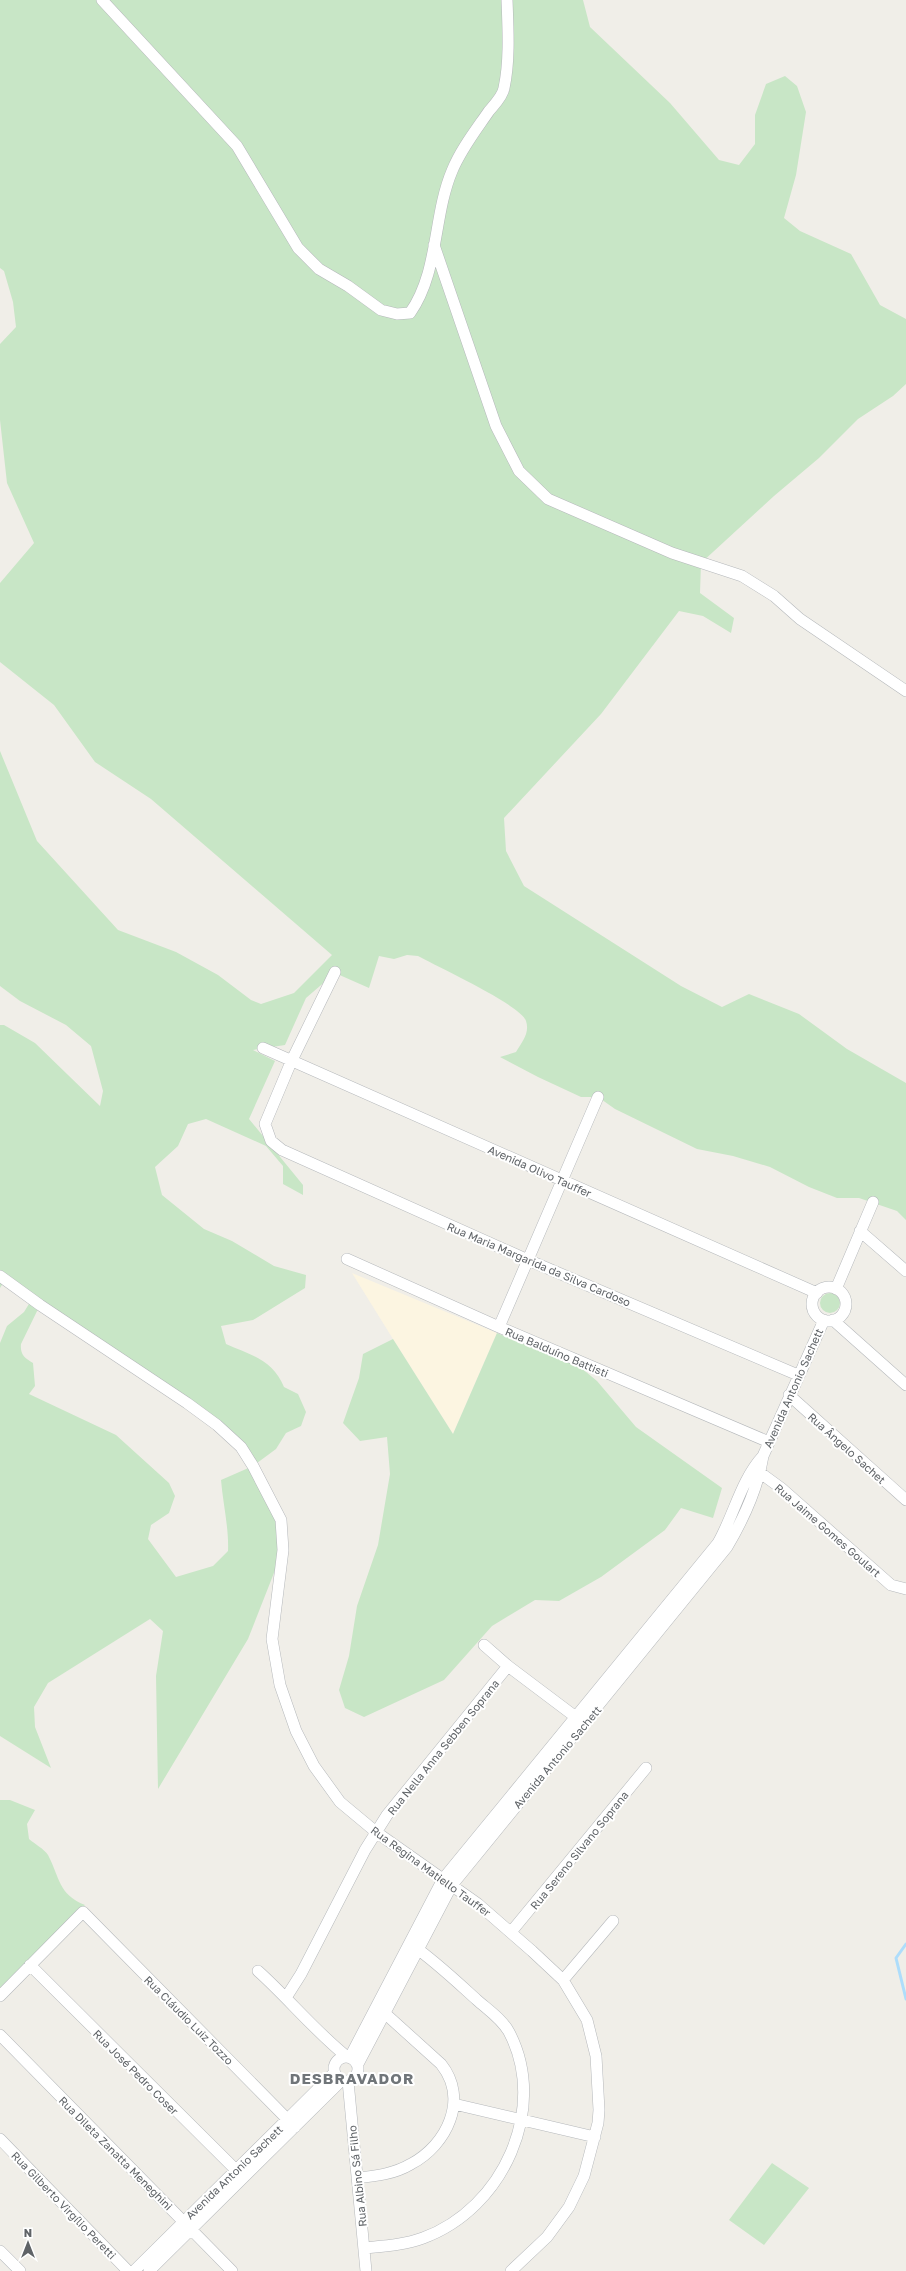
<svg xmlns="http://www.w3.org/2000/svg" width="906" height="2271" viewBox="0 0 906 2271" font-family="'Golos Text',sans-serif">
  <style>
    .commercial { fill: #fcf5e1 }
    .green { fill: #c8e6c6; fill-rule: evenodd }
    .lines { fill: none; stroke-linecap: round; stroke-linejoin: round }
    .stream { stroke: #aeddfb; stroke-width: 3 }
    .minor-casing { stroke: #b5b8bb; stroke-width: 12 }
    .minor { stroke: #fff; stroke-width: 11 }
    .labels { text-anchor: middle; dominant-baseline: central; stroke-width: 4; stroke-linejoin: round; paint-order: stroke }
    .street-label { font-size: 11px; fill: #5f6367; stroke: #fff }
    .district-label { font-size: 15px; font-weight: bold; letter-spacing: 1px; fill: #707579; stroke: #fff }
  </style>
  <rect width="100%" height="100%" fill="#f0eee8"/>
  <path class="commercial" d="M352,1273L497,1333L453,1434L393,1339Z"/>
  <path class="green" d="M0,0H583L590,27L670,103L719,160L739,165L755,144V115L766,84L785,76L797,86L806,112L796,175L784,218L800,231L851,254L880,305L906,319V384L893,396L858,419L819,458L774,496L701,563L700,593L734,618L731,633L703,616L679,611L601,714L504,818L506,851L524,886L681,986L722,1007L749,994L799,1014L847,1049L906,1083V1220L897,1211L859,1198H837L809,1187L770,1167L733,1156L697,1149L615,1109L598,1097H581L538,1077L500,1057L516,1052C522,1042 530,1033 526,1021C521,1005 436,966 418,956L407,955L394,959L379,956L369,988L335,973L306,998L285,1045L253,1050L275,1061L249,1119L303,1185V1195L283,1184V1166L266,1146L206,1119L188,1124L178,1146L155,1167L162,1195L204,1229L232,1241L274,1266L306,1275L305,1288L253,1320L221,1326L226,1344C251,1355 273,1360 284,1387L298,1394L306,1412L301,1426L286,1433L276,1449L253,1466L281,1520L283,1550L248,1639L158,1789L156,1676L163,1631L150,1619L48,1683L34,1707L35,1727L51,1768L0,1736V1343L7,1326L24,1312L32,1299L5,1280L0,1288V1025H4L35,1043L100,1106L103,1091L91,1046L66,1025L20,1001L0,986V751L37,841L118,930L176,952L218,975L251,1000L261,1004L294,993L332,955L151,799L95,762L54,705L0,662V583L34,543L7,483L0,420V344L16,327L13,302L4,271L0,268ZM40,1305L241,1447L253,1466L221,1480C223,1504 229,1528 228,1551L213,1566L176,1577L148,1539L151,1525L169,1513L175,1496L169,1483L116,1435L29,1394L35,1386L33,1363C24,1358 20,1354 21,1344Z
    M820 1303a10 10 0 1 1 20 0a10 10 0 1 1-20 0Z
    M497,1333L580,1367L597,1381L636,1427L722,1488L713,1518L681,1508L665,1530L601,1577L559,1601L535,1600L492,1626L444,1680L364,1717L345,1708L339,1690L349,1656L357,1606L378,1545L390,1474L387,1437L360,1441L343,1423L359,1378L363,1354L393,1339L453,1434Z
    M0,1800H10L35,1810L27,1824L29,1839C35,1844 44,1849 48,1855C60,1878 58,1894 85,1905L0,1992Z
    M772,2163L809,2188L764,2245L729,2220Z"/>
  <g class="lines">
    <path class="stream" d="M906,1944L896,1958L906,1999"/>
    <defs>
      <path id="minor" d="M102,0L237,146L298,248L319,269L348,286L381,310L397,314L410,313C439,272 433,216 452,171C461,149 476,130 489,111C494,105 503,96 504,88C510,61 508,27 507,0
        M434,245L496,426L519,471L548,499L672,553L742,576L774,596L800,619L906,691
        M335,972L291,1062L265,1124L271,1141L282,1150L528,1260L798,1375
        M263,1048L817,1293
        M860,1231L906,1271
        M347,1259L499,1327L769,1442
        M0,1276L40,1305L187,1403L217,1425L241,1447L253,1466L281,1520L283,1550L272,1639L280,1685L296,1731L314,1766L340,1802L376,1832L478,1904L532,1951L563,1980L587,2020L596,2056L599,2110L598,2123L584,2176L569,2207L547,2237L511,2271
        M812 1304a17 17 0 1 1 34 0a17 17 0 1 1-34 0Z
        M836,1289L873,1202
        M833,1320L906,1385
        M499,1327L598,1097
        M789,1395L906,1500
        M755,1469L781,1488L891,1585L906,1589
        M484,1645L508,1666L581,1721
        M511,1932L646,1768
        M30,1965L243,2177
        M258,1971C288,1998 314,2030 346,2056
        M563,1980L613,1921
        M0,1996L83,1912L295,2127
        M287,1996L301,1974L365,1850L387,1815L508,1666
        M0,2035L232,2271
        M334 2069a12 12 0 1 1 24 0a12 12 0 1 1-24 0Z
        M350,2057L443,1879L718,1543C734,1515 741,1480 763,1456
        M358,2064L452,1885L727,1547C743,1520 758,1487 763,1456L824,1320
        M348,2081L366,2271
        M454,2104L595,2137
        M0,2139L128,2271
        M357,2178C376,2176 394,2174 411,2164C447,2145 469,2099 441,2064L379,2008
        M364,2248C384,2246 404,2245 423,2238C503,2209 549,2108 509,2032C502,2019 487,2009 477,2000C456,1981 435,1961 412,1945
        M0,2251L20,2271
        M134,2271L334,2073
        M149,2271L342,2080"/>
    </defs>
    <use href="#minor" class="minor-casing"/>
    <use href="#minor" class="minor"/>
  </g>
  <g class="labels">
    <g class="street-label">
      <text transform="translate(540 1171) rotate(24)">Avenida Olivo Tauffer</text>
      <text transform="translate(539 1264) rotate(23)">Rua Maria Margarida da Silva Cardoso</text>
      <text transform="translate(557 1352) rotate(23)">Rua Balduíno Battisti</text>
      <text transform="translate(793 1388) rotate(-66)">Avenida Antonio Sachett</text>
      <text transform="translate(847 1448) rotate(42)">Rua Ângelo Sachet</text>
      <text transform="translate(828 1530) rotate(41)">Rua Jaime Gomes Goulart</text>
      <text transform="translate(443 1747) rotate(-51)">Rua Nella Anna Sebben Soprana</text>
      <text transform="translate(557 1757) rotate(-50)">Avenida Antonio Sachett</text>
      <text transform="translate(579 1850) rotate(-51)">Rua Sereno Silvano Soprana</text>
      <text transform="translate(431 1871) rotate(36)">Rua Regina Matiello Tauffer</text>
      <text transform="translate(189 2020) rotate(45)">Rua Cláudio Luiz Tozzo</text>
      <text transform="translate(136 2072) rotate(45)">Rua José Pedro Coser</text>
      <text transform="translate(116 2153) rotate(45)">Rua Dileta Zanatta Meneghini</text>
      <text transform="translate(234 2172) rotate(-44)">Avenida Antonio Sachett</text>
      <text transform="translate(357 2176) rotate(-96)">Rua Albino Sá Filho</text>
      <text transform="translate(64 2205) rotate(46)">Rua Gilberto Virgílio Peretti</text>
    </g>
    <g class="district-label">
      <text x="352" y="2078">DESBRAVADOR</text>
    </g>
  </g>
  <g transform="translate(28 2243)" stroke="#ffffff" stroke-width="3" paint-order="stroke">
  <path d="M0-3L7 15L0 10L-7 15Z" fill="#5f6367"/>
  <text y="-6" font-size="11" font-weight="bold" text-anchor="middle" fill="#5f6367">N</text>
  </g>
</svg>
